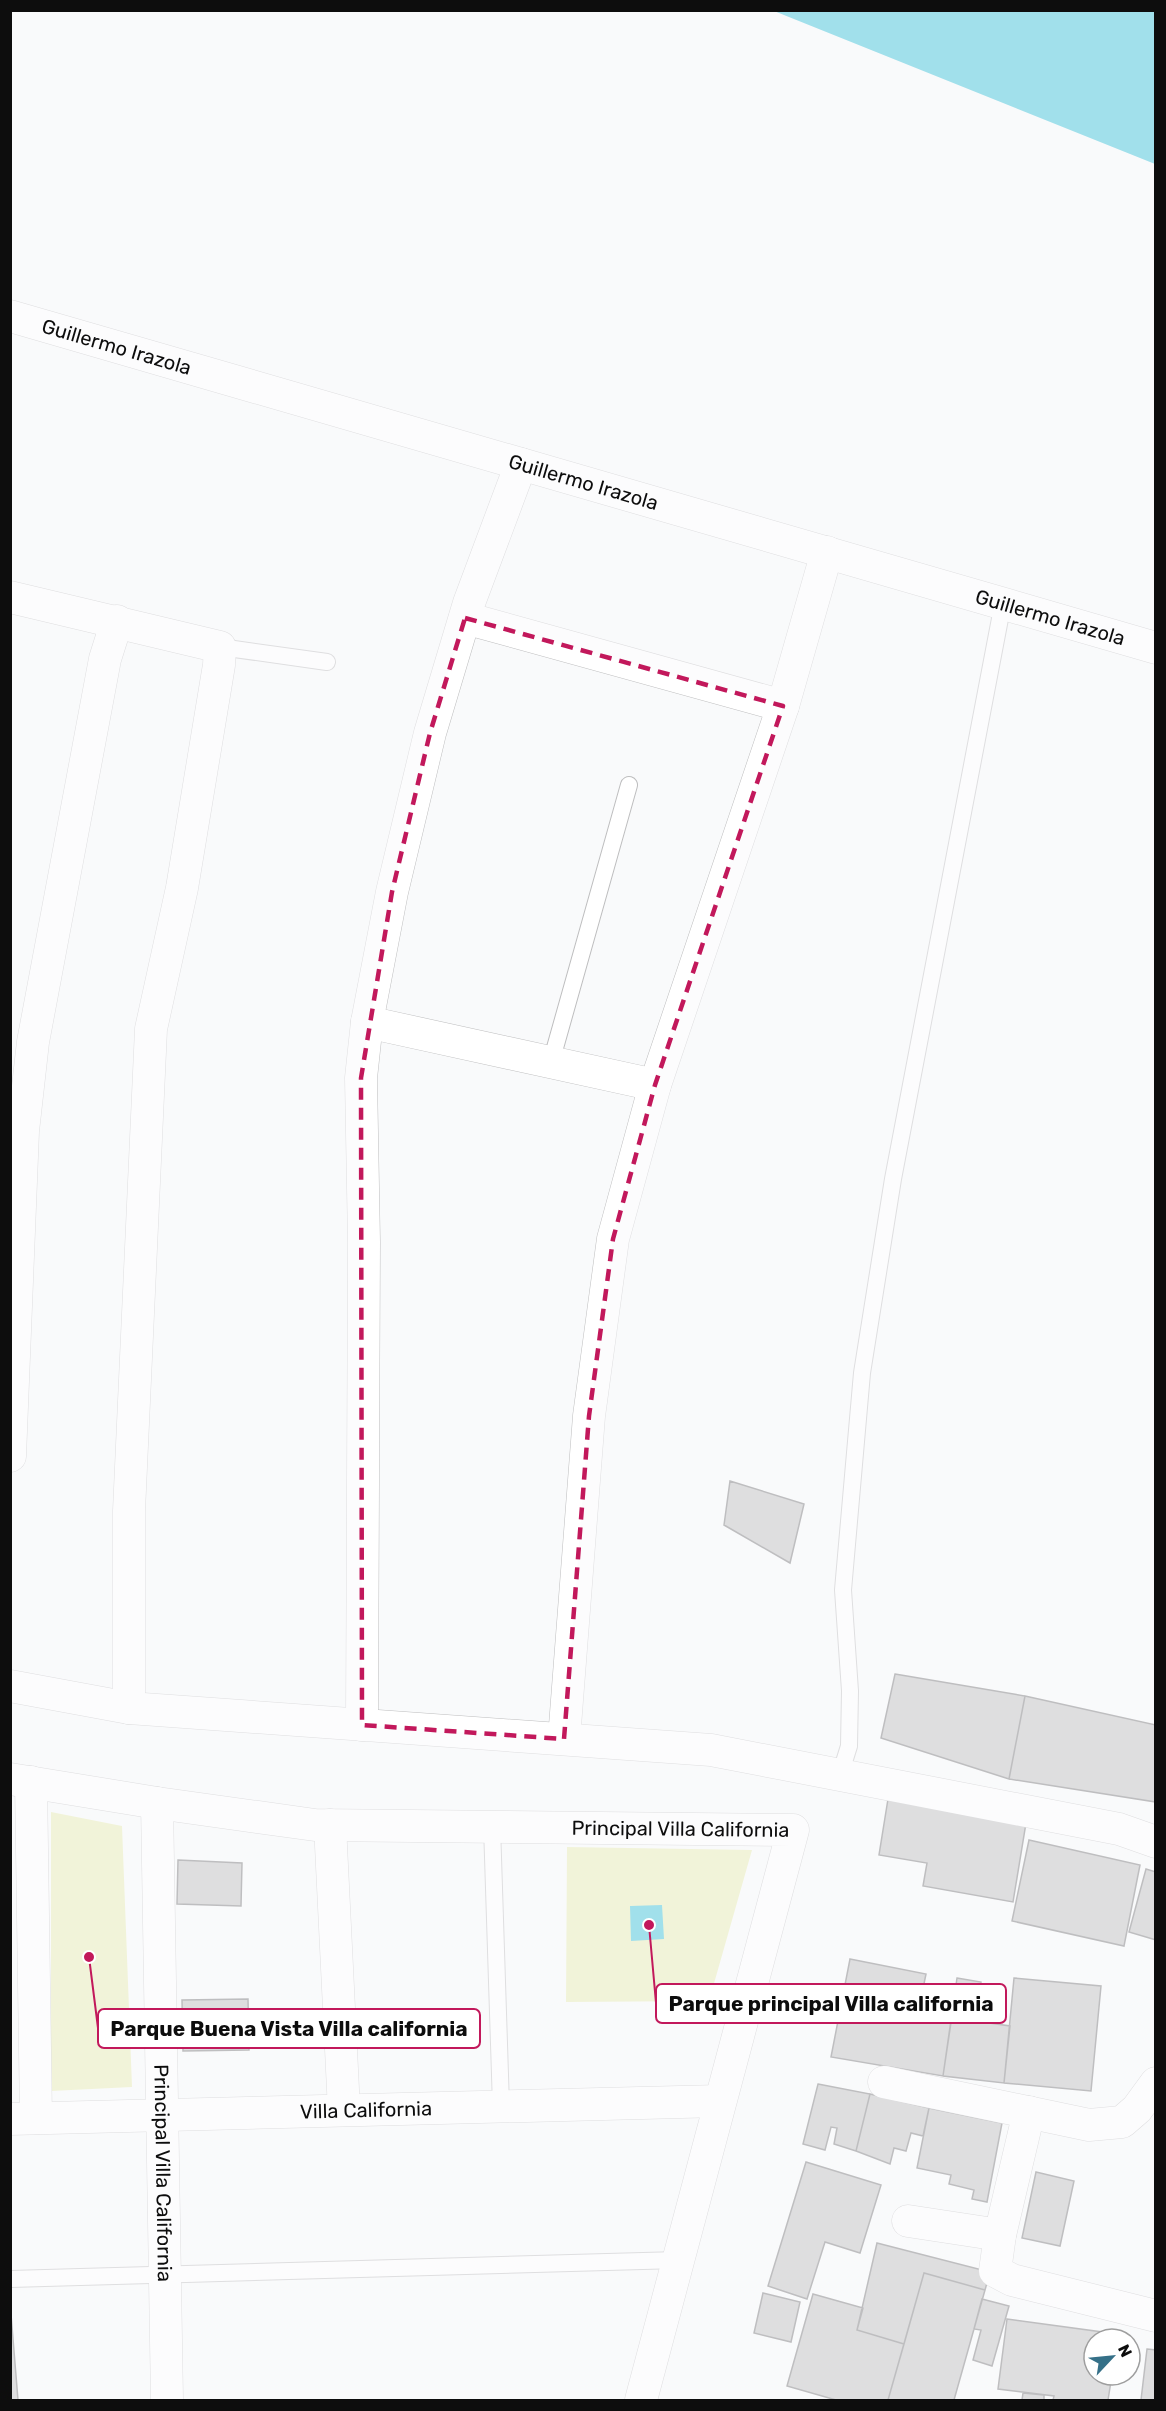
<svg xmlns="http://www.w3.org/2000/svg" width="1166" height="2411" viewBox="0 0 1166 2411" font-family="Rubik,sans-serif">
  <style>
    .green { fill: #e7ecaf }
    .water { fill: #37c0d7 }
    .building { fill: #bcbcbd; stroke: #777778; stroke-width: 1.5 }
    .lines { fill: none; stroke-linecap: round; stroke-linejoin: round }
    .lane-casing { stroke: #bebebf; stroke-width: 18 }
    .street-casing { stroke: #bebebf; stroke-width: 33 }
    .lane { stroke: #fff; stroke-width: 16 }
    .street { stroke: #fff; stroke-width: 32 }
    .marked { fill: none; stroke: #c2185b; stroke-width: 4.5; stroke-dasharray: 12 8; stroke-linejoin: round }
    .labels { text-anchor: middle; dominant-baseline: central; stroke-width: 4.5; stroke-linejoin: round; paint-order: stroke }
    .street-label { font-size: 20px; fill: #0d0d0d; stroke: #fff }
    .leader { fill: none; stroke: #c2185b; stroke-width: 2 }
    .callout-dot { fill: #c2185b; stroke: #fff; stroke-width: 2 }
    .callout { fill: #fff; stroke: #c2185b; stroke-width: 2 }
    .callout-label { font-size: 21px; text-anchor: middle; font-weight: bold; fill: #0d0d0d }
  </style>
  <rect width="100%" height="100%" fill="#f9fafb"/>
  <path class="green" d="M51,1812L122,1826L132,2087L51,2091Z
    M567,1847L752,1850L709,2001L566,2002Z"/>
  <path class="water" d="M774,11H1155V164Z
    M662,1905L664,1939L631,1941L630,1906Z"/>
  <path class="building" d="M730,1481L804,1504L790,1563L724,1525Z
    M895,1674L1025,1696L1009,1779L881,1738Z
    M1025,1696L1156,1725V1802L1009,1779Z
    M888,1799L1026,1823L1013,1902L923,1886L927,1863L879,1855Z
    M1029,1840L1140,1865L1124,1946L1012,1921Z
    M178,1860L242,1863L241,1906L177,1904Z
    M1146,1869L1156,1872V1940L1129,1932Z
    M850,1959L926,1974L920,2003L953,2009L943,2076L831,2057Z
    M957,1978L981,1982L976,2021L1010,2026L1004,2083L943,2076Z
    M1014,1978L1101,1986L1091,2091L1004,2083Z
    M248,1999L249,2050L183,2051L182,2000Z
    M818,2084L870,2094L856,2151L834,2144L837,2128L831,2127L825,2150L803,2144Z
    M870,2094L929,2108L923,2136L911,2133L906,2151L894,2148L890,2164L856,2151Z
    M929,2108L1002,2123L987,2202L972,2199L974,2190L949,2184L951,2175L917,2168Z
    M806,2162L881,2185L860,2253L825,2242L807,2299L768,2286Z
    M1036,2172L1074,2181L1060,2246L1022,2238Z
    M877,2243L990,2272L985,2290L924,2273L904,2344L857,2330Z
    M924,2273L985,2290L954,2400H888Z
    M763,2293L800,2302L791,2342L754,2333Z
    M813,2294L863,2308L857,2330L904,2344L888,2400H836L787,2386Z
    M982,2299L1009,2306L992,2366L973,2360L981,2330L974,2329Z
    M10,2302L18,2400H10Z
    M1007,2319L1117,2334L1116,2339H1094V2375H1112L1108,2400H1053L1054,2396L998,2389Z
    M1147,2349L1156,2350V2400H1141Z
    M1023,2393L1044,2395V2400H1022Z"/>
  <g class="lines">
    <defs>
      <path id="lane" d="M220,647L327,662
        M551,1062L629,785
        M840,1775L849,1746L850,1691L843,1590L862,1373L893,1179L1003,603
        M492,1826L501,2106
        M10,2279L679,2260"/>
      <g id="street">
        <path id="s1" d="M10,316L1156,648"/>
        <path d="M10,597L220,647L219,665L182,888L151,1029L129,1511V1708"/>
        <path d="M465,618L783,706"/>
        <path d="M367,1022L655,1085"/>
        <path d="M10,1456L23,1131L33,1042L105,659L117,621"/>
        <path d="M10,1686L129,1708L711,1750L1119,1829L1156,1842"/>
        <path d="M362,1725L364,1242L361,1078L367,1022L392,892L430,733L469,603L521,464"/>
        <path d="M564,1739L589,1416L613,1239L655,1085L783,706L827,552"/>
        <path id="s2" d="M10,1779L157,1803L315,1825L793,1830L641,2400"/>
        <path d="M31,1782L36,2118"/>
        <path id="s3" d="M157,1803L167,2400"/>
        <path d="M330,1825L344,2110"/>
        <path d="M884,2082L1089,2125L1122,2122L1137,2109L1156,2083"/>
        <path d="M1029,2112L1000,2235L995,2271L1012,2280L1156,2316"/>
        <path id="s4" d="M10,2119L720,2101"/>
        <path d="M908,2221L1000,2235"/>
      </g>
    </defs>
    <use href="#lane" class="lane-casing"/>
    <use href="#street" class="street-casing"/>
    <use href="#lane" class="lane"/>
    <use href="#street" class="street"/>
  </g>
  <path d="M0 0H1166V2411H0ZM465,618L783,706L655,1085L613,1239L589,1416L564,1739L362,1725L361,1078L392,892L430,733Z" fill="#f9fafb" fill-opacity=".55" fill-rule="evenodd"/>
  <path class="marked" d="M465,618L783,706L655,1085L613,1239L589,1416L564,1739L362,1725L361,1078L392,892L430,733Z"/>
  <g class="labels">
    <g class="street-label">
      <text stroke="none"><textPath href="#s1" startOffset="111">Guillermo Irazola</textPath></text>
      <text stroke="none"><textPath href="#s1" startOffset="597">Guillermo Irazola</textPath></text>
      <text stroke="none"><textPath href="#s1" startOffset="1083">Guillermo Irazola</textPath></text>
      <text stroke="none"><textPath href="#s2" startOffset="674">Principal Villa California</textPath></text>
      <text stroke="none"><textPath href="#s4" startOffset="356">Villa California</textPath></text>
      <text stroke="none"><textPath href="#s3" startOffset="370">Principal Villa California</textPath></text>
    </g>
  </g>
  <path class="leader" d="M649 1925L656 2003M89 1957L98 2028"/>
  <g class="callout-dot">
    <circle cx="649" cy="1925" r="6"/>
    <circle cx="89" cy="1957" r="6"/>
  </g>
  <g class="callout">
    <rect x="656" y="1984" width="350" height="39" rx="6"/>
    <rect x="98" y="2009" width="382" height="39" rx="6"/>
  </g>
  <g class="callout-label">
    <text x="831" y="2011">Parque principal Villa california</text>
    <text x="289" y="2036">Parque Buena Vista Villa california</text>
  </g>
  <rect width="1166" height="2411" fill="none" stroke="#0d0d0d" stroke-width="24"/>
  <g transform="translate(1112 2357) rotate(64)"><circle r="28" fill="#ffffff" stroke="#9e9e9e" stroke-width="1.5"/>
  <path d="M0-4.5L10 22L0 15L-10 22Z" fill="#357088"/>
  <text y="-9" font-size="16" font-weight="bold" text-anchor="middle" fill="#0d0d0d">N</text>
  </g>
</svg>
